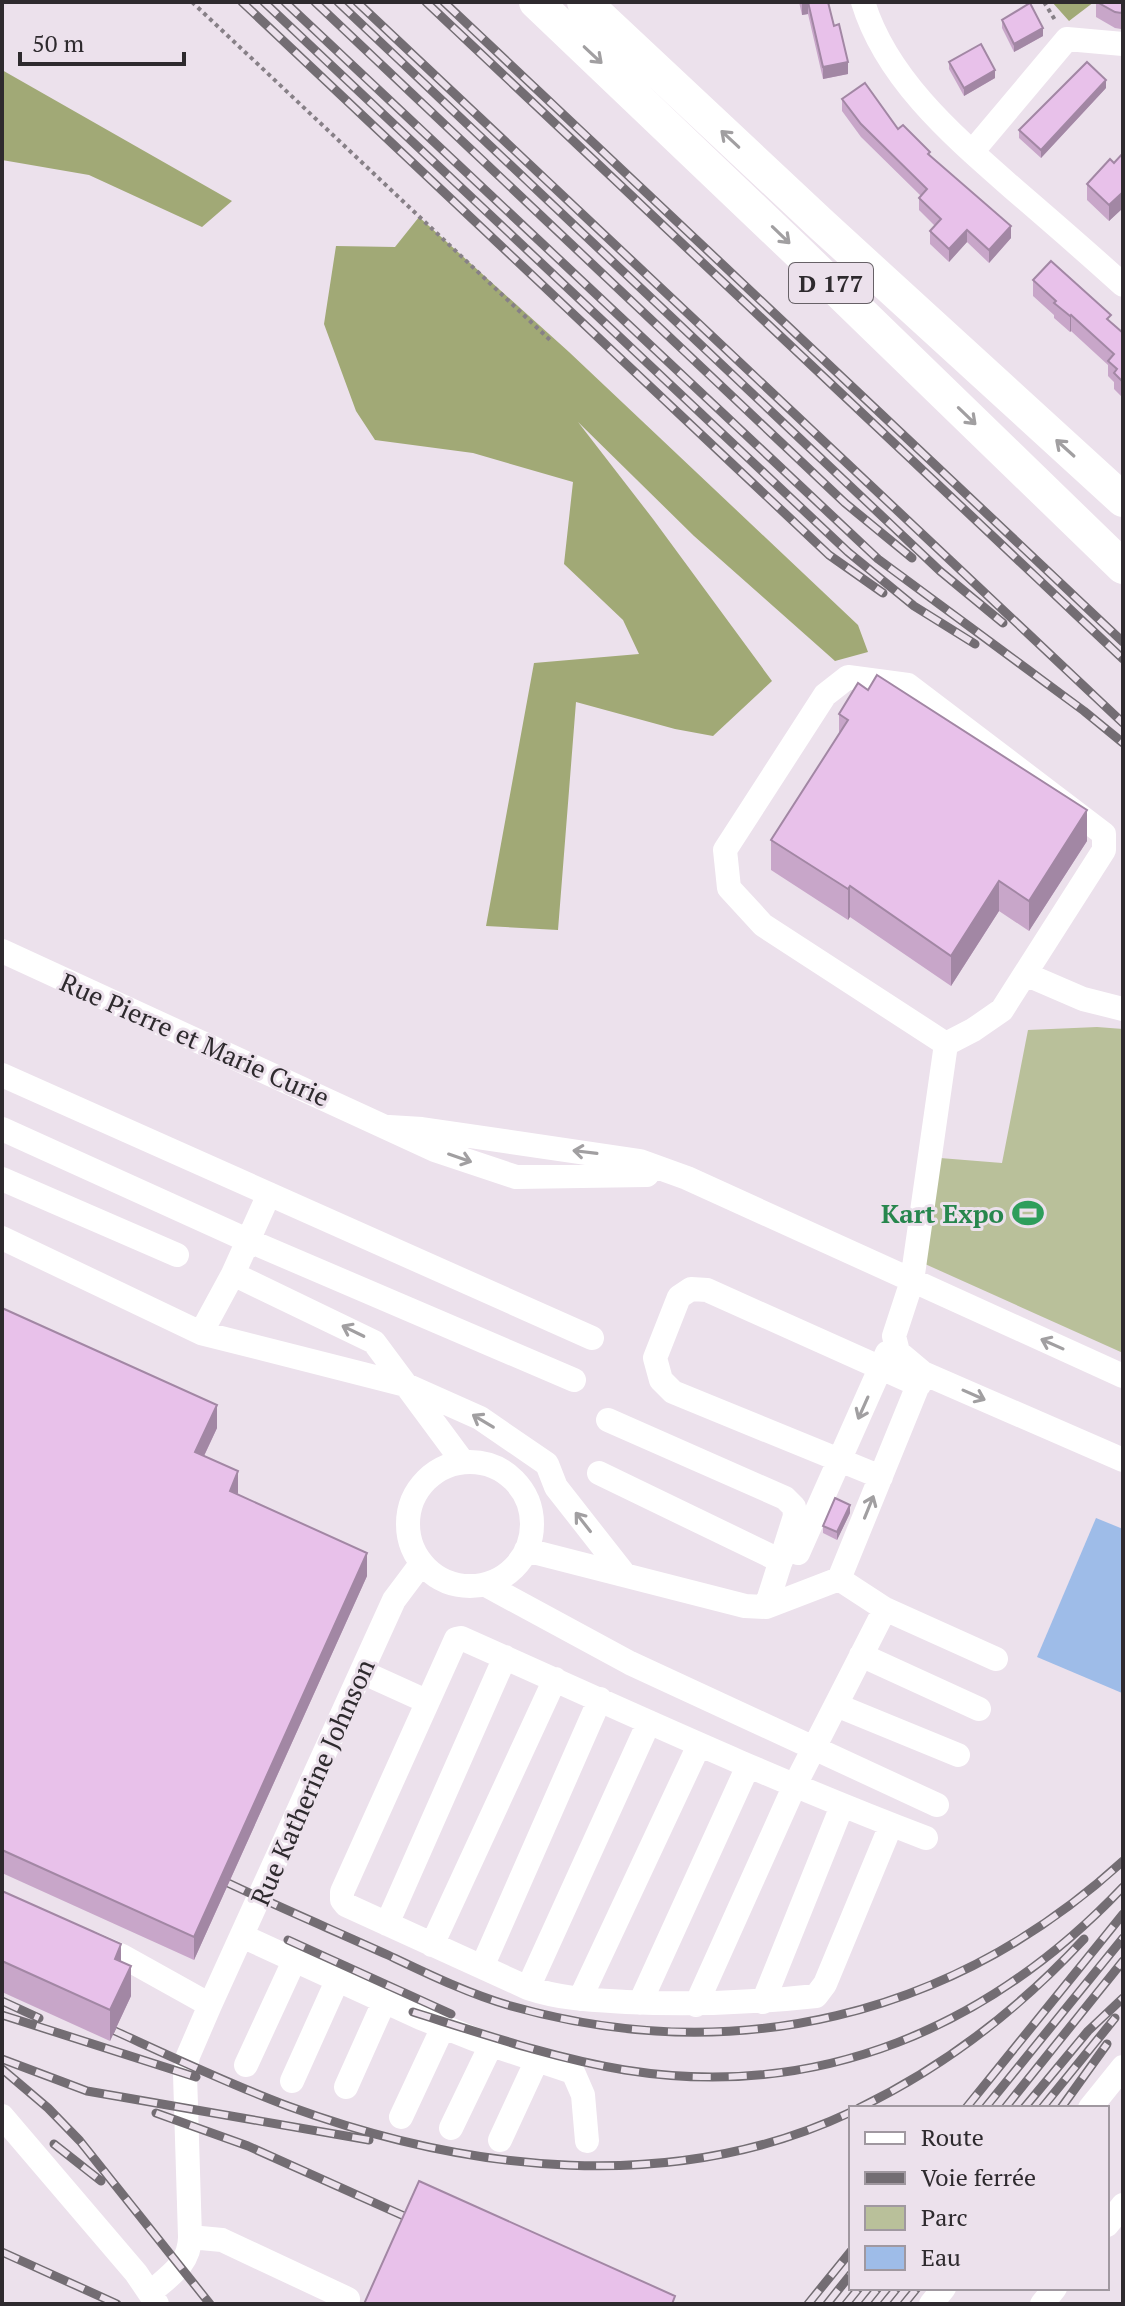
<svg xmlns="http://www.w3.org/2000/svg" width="1125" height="2306" viewBox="0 0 1125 2306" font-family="'PT Serif',serif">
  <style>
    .green { fill: #b9c09a }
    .forest { fill: #a1a976 }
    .water { fill: #9ebce8 }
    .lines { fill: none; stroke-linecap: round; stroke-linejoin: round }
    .path { stroke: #878087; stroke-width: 4; stroke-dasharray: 4 4; stroke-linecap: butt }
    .minor { stroke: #fff; stroke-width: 24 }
    .highway { stroke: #fff; stroke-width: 34 }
    .rail-casing { stroke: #736d73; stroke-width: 9 }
    .rail { stroke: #ece1ec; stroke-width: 6; stroke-dasharray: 18; stroke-linecap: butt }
    .wall { fill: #c8a6c9 }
    .shaded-wall { fill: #a287a4 }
    .building { fill: #e8c1ea; stroke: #a287a4; stroke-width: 2 }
    .oneway { stroke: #a19fa1 }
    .labels { text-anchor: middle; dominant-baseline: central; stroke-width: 6; stroke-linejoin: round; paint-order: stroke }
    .shield { fill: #ece1ec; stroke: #676167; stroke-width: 2 }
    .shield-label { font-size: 24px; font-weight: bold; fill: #2e2a2e }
    .street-label { font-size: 26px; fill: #2e2a2e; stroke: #ece1ec }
    .leisure-label { font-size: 26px; font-weight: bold; fill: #27864d; stroke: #ece1ec; text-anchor: end }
  </style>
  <rect width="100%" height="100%" fill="#ece1ec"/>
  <path class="green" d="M1097,1027L1123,1029V1353L925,1264L940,1158L1002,1163L1028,1030Z"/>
  <path class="forest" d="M1052,2H1094L1069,21Z
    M2,70L232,201L202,227L89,175L2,160Z
    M419,217L569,352L858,625L868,652L835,661L694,536L578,422L653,519L772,681L713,736L675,729L576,702L558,930L486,926L534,663L639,654L623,620L564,564L573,482L473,453L375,440L356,411L324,324L336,246L395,247Z"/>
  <path class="water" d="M1096,1518L1123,1529L1122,1693L1037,1657Z"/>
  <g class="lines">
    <path class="path" d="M192,2L550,340
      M1044,2L1055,20"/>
    <path class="minor" d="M863,2C887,81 957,139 1016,191C1052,222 1088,253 1123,285
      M972,152L1067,39L1123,44
      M848,677L908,685L1104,834V850L1002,1010L973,1030L946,1044L763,925L729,888L725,850L825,695Z
      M2,951L435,1150L516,1177L647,1175
      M1025,974L1083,999L1123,1009
      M946,1044L912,1281L894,1336L898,1352L923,1373L1123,1460
      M2,1075L592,1338
      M389,1127L422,1129L640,1161L687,1178L1123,1376
      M2,1129L247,1240L574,1380
      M2,1179L177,1255
      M2,1238L201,1333L406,1385L463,1462
      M233,1274L374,1342L406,1385L480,1418L547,1464L556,1487L625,1575
      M201,1333L233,1274L269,1194
      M608,1420L785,1498L794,1507L795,1516L766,1607
      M408 1524a62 62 0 1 1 124 0a62 62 0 1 1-124 0Z
      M599,1473L781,1561
      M881,1477L673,1392L661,1380L655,1358L679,1297L691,1289L707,1290L919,1385
      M526,1550L745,1606L766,1607L839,1579L923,1373
      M798,1553L887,1353
      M839,1579L885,1609L996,1659
      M486,1585L630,1663L937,1805
      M861,1655L979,1709
      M362,1672L426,1701
      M836,1705L958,1755
      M891,1825L825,1984L816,1996C752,2003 690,2005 626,2002C592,2000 561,1999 528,1988L346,1905L342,1900V1892L456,1639L461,1638C616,1707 768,1778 926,1838
      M387,1924L505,1657
      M242,1936L421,2018L474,2039L573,2072L583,2095L587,2141
      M92,1943L122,1956L210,2005
      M432,1945L555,1679
      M482,1967L600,1699
      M528,1988L649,1722
      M580,1999L699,1745
      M763,2002L842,1806
      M640,2003L748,1766
      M696,2005L794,1787L885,1609
      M246,2065L294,1961
      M292,2081L337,1981
      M346,2087L384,2002
      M1090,2108L1123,2067
      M2,2116L136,2273L157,2304
      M401,2117L443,2027
      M451,2128L491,2045
      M500,2140L537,2060
      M1107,2225L1123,2205
      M150,2293C169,2276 190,2264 190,2237
      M348,2299L222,2240L190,2237L185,2074L188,2056L210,2005L394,1600L421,1564
      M931,2304L944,2288
      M1042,2304L1055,2288"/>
    <path class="highway" d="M536,2L795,249L1123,567
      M584,2L822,225L1123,500"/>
    <defs>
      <path id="rail" d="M242,2L829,555L883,593
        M264,2L848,552L914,606L975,644
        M285,2L878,559L1084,711L1123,743
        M315,2L845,503L912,558
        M338,2L940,571L1003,623
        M357,2L1123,723
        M426,2L1123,659
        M444,2L1123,642
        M228,1883C281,1908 335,1931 388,1955C428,1974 469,1994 511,2006C734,2069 952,2017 1123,1861
        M288,1940L451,2014
        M2,2001L39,2018
        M413,2012C483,2034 553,2058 625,2070C820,2101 990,2027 1123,1887
        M2,2015L196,2077
        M115,2031C172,2057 229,2084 288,2106C468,2172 673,2196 851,2112
        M2,2059L87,2091L369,2140
        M2,2069L48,2108L80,2141L210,2304
        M859,2108C946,2066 1019,2009 1084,1939
        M966,2108L1123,1914
        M985,2108L1123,1938
        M1005,2108L1123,1961
        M1024,2108L1088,2031L1123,1998
        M1042,2108L1115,2018
        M1061,2108L1107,2044
        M156,2113L248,2146L415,2221
        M54,2144L101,2181
        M2,2252L117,2304
        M808,2304L851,2251
        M827,2304L851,2274
        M846,2304L859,2288
        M865,2304L878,2288
        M884,2304L897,2288
        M904,2304L917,2288"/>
    </defs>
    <use href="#rail" class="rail-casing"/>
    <use href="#rail" class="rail"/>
  </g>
  <path class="wall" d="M799,2H828L848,74L823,79L808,14L802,15Z
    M1096,2H1123V26L1121,29L1115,28L1096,17Z
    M1002,20L1043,36L1014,52L1002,28Z
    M949,62L995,78L964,96L949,69Z
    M1106,88L1041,158L1019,138V130Z
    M842,99L898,129L930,156L1011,238L989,263L967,242L949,262L930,244V231L935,226L919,210V198L921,196L861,137L842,111Z
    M1123,153V208L1109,221L1087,200V184L1114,163Z
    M1033,280L1111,322L1123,333V398L1114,389V382L1108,376V365L1071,331L1070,332L1054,318V315L1033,296Z
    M839,714L1087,841L1029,931L999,911L951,986L850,917L848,920L771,870V840L839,735Z
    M2,1308L217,1428L204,1456L238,1495L367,1576L194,1960L2,1873Z
    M850,1513L837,1540L823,1533V1526Z
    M2,1891L121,1961L131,1996L110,2041L2,1992Z"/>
  <path class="shaded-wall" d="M808,2V14L802,15V3Z
    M1123,10V26L1121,29V13Z
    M1043,28V36L1014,52V44Z
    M848,62V74L823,79V67Z
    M995,70V78L964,96V88Z
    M1106,80V88L1041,158V150Z
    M1123,192V208L1109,221V205Z
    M1011,226V238L989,263V250Z
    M967,230V242L949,262V249Z
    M1071,315V331L1070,332V316Z
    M1087,810V841L1029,931V901Z
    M999,881V911L951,986V956Z
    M850,886V917L848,920V889Z
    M217,1405V1428L195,1475V1452Z
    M238,1471V1494L230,1491Z
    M850,1505V1513L837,1540V1532Z
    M367,1553V1576L194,1960V1937Z
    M121,1944V1975L115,1959Z
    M131,1966V1996L110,2041V2010Z"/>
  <path class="building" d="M808,2H828L834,26L839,24L848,62L823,67Z
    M1097,2H1123V10L1121,13L1115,12Z
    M1030,3L1043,28L1014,44L1002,20Z
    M981,44L995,70L964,88L949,62Z
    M1087,62L1106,80L1041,150L1019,130Z
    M865,83L898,129L903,125L930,152L928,154L1011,226L989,250L967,230L949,249L930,231L941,219L919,198L927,189L861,124L842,99Z
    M1123,153V192L1109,205L1087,184L1110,159L1114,163Z
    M1051,261L1111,315L1107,319L1123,333V382L1114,373L1117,369L1108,361L1114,354L1071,315L1070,316L1054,303L1056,301L1033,280Z
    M877,675L1087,810L1029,901L999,881L951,956L850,886L848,889L771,840L848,720L839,714L858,683L868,690Z
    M2,1308L217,1405L195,1452L238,1471L230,1491L367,1553L194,1937L2,1850Z
    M835,1498L850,1505L837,1532L823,1526Z
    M2,1891L121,1944L115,1959L131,1966L110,2010L2,1961Z
    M419,2181L675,2296L672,2304H364Z"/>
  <defs><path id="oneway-shaft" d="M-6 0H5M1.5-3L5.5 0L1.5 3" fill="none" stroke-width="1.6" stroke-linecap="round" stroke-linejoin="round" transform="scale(2)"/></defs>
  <g class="oneway">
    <use href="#oneway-shaft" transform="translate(593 55) rotate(43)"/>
    <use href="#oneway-shaft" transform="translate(730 139) rotate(-137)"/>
    <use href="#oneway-shaft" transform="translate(781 235) rotate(44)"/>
    <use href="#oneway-shaft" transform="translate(967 416) rotate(44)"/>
    <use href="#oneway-shaft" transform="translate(1065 448) rotate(-138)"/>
    <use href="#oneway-shaft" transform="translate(585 1152) rotate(-173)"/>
    <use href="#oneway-shaft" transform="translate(460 1158) rotate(19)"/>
    <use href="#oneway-shaft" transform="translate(353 1331) rotate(-154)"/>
    <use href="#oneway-shaft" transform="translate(1052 1344) rotate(-156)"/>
    <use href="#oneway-shaft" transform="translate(974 1395) rotate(24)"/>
    <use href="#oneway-shaft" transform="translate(863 1408) rotate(114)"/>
    <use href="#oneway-shaft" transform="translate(483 1421) rotate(-149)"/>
    <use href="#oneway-shaft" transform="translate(869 1507) rotate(-68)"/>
    <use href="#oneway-shaft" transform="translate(583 1522) rotate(-128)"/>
  </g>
  <defs>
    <symbol id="stadium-bare" viewBox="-9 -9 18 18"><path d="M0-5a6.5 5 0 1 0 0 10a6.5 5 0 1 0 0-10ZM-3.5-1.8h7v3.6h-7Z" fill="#2e9e5b" stroke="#ece1ec" stroke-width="2.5" paint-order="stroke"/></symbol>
  </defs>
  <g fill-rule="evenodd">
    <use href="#stadium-bare" x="1006" y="1191" width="44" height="44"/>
  </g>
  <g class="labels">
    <rect class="shield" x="789" y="263" width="84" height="40" rx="6"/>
    <g class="shield-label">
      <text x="831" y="283">D 177</text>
    </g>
    <g class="street-label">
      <text transform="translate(195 1039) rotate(24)">Rue Pierre et Marie Curie</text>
      <text transform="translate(312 1782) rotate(-66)">Rue Katherine Johnson</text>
    </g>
    <g class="leisure-label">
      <text x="1004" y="1213">Kart Expo</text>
    </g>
  </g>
  <rect width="1125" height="2306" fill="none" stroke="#2e2a2e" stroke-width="8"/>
  <rect x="849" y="2106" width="260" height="184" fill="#ece1ec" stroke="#a098a0" stroke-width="2"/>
  <rect x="865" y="2132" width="40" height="12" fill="#ffffff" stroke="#a098a0" stroke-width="2"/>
  <text x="921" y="2146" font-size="24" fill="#2e2a2e">Route</text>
  <rect x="865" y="2172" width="40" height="12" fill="#736d73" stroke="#a098a0" stroke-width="2"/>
  <text x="921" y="2186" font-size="24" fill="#2e2a2e">Voie ferrée</text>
  <rect x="865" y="2206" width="40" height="24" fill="#b9c09a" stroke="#a098a0" stroke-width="2"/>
  <text x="921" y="2226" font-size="24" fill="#2e2a2e">Parc</text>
  <rect x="865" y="2246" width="40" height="24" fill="#9ebce8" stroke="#a098a0" stroke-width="2"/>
  <text x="921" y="2266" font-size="24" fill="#2e2a2e">Eau</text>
  <path d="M20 52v12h164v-12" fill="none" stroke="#2e2a2e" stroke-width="4"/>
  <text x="32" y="52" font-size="24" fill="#2e2a2e" stroke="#ece1ec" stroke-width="6" paint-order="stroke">50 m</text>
</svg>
